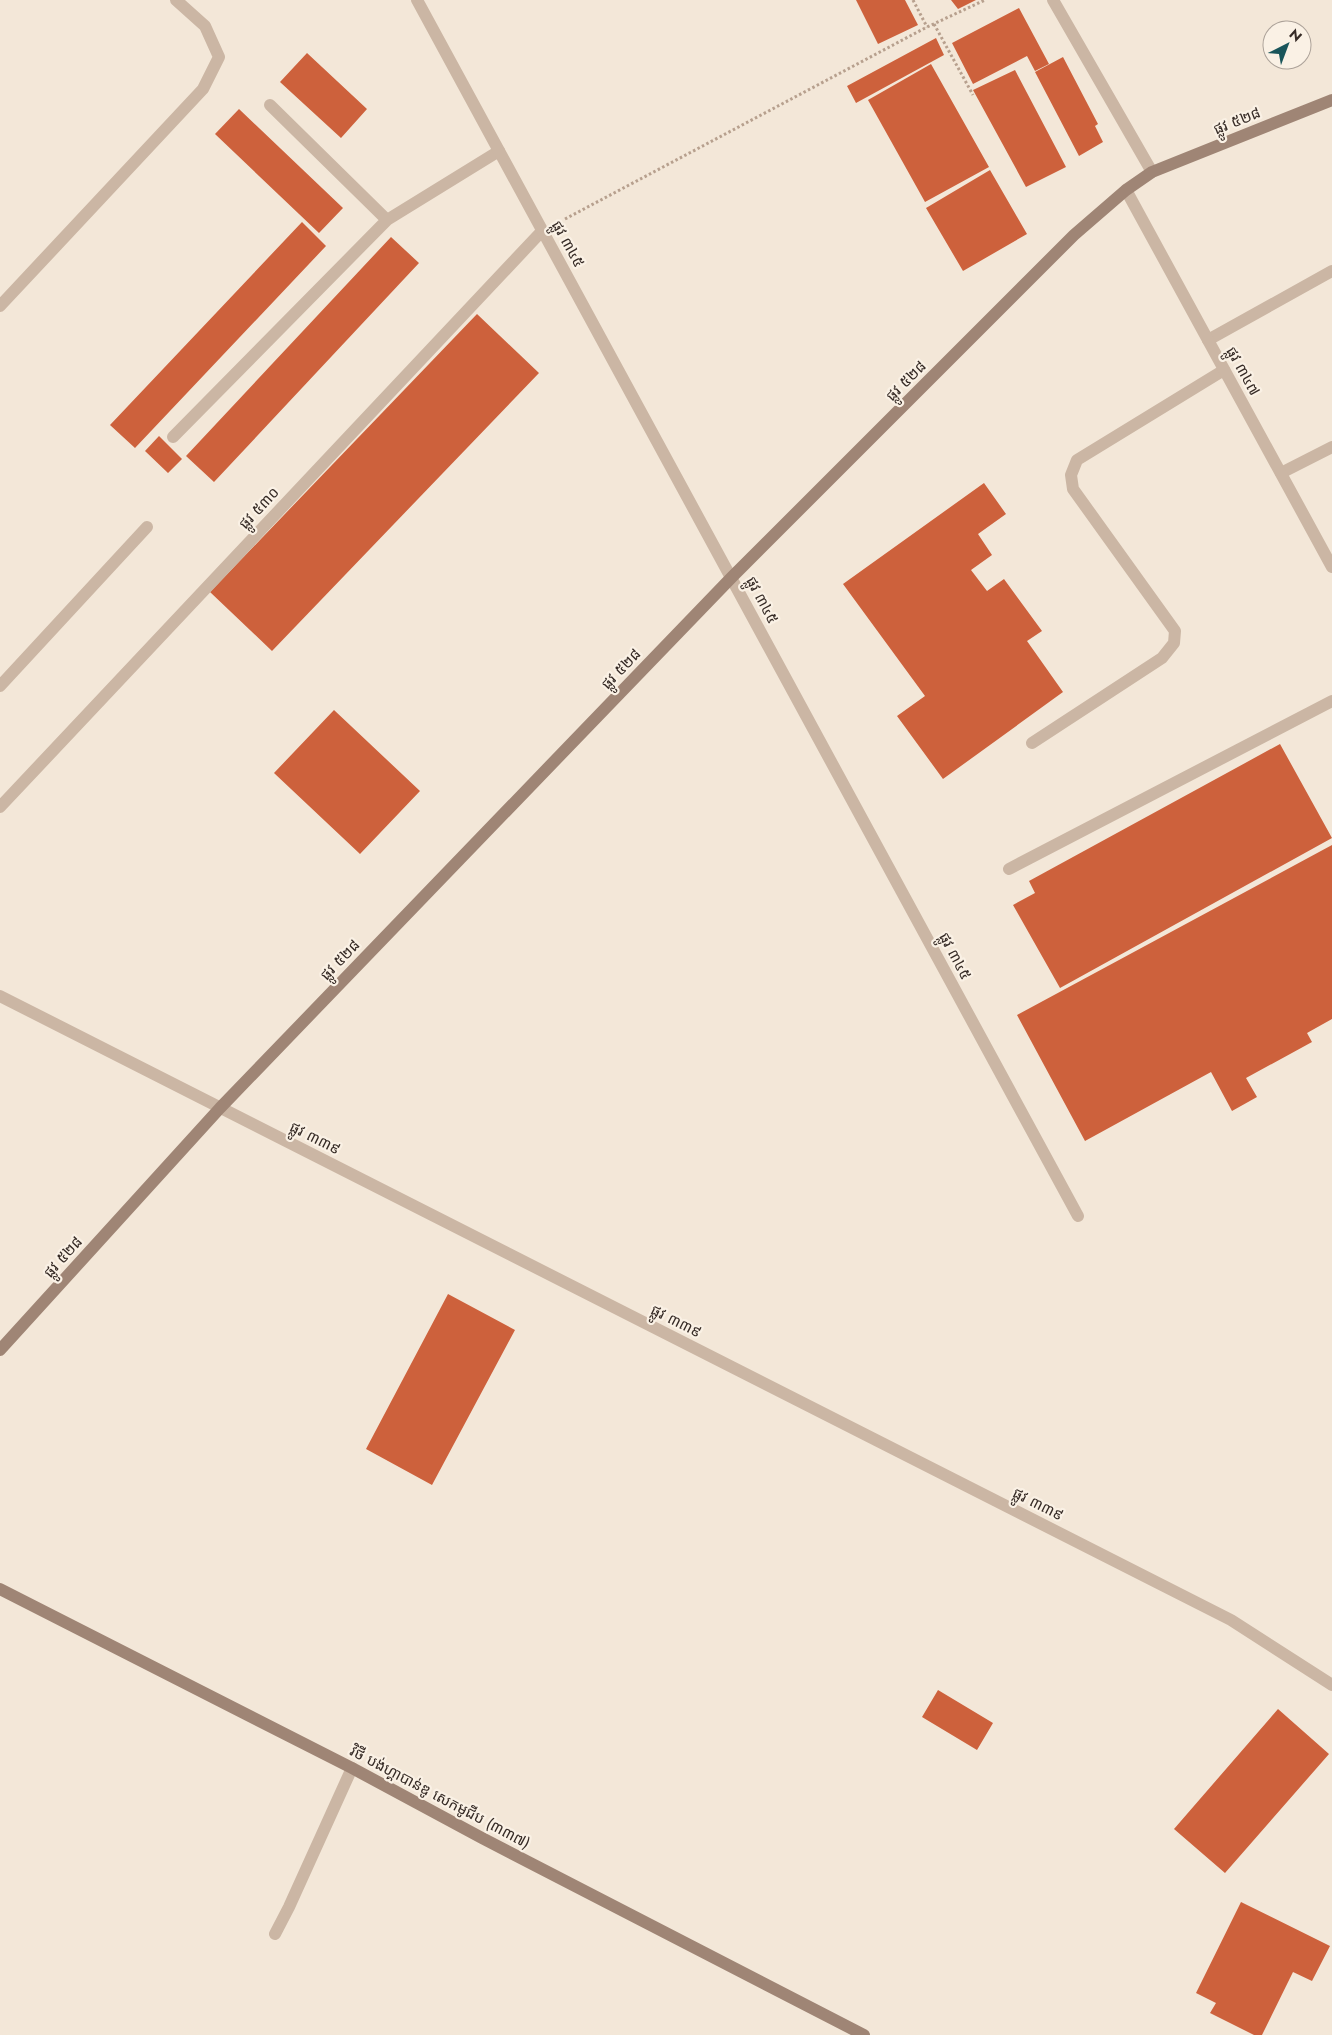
<svg xmlns="http://www.w3.org/2000/svg" width="1332" height="2035" viewBox="0 0 1332 2035" font-family="Jost,'Noto Sans Khmer',sans-serif">
  <style>
    .building { fill: #cd613c }
    .lines { fill: none; stroke-linecap: round; stroke-linejoin: round }
    .path { stroke: #b7a08e; stroke-width: 3; stroke-dasharray: 2.5 2.5; stroke-linecap: butt }
    .lane { stroke: #cbb6a4; stroke-width: 12 }
    .street { stroke: #cbb6a4; stroke-width: 12 }
    .secondary { stroke: #9f8575; stroke-width: 12 }
    .labels { text-anchor: middle; dominant-baseline: central; stroke-width: 4.5; stroke-linejoin: round; paint-order: stroke }
    .street-label { font-size: 15px; fill: #362b26; stroke: #faf1e5 }
  </style>
  <rect width="100%" height="100%" fill="#f3e7d8"/>
  <path class="building" d="M856,0H905L918,25L878,44Z
    M951,0H976L958,9Z
    M1019,8L1049,64L1035,71L1027,56L973,84L952,43Z
    M936,38L944,55L856,103L847,86Z
    M307,53L367,109L341,138L280,82Z
    M1063,57L1098,124L1095,126L1103,142L1079,156L1035,72Z
    M931,64L989,167L925,202L868,100Z
    M1015,70L1066,167L1026,187L973,90Z
    M239,109L343,208L319,233L215,134Z
    M990,170L1027,234L963,271L926,208Z
    M302,222L326,246L135,448L110,425Z
    M391,237L419,263L214,482L186,456Z
    M477,314L539,373L272,651L210,592Z
    M159,436L182,459L168,473L145,451Z
    M984,483L1006,514L978,534L992,555L971,570L987,591L1004,579L1042,631L1027,641L1063,692L943,779L897,716L925,696L843,584Z
    M334,710L420,791L360,854L274,773Z
    M1280,744L1332,838L1060,988L1013,905L1035,893L1029,881Z
    M1332,845V1019L1307,1033L1312,1042L1246,1078L1257,1097L1232,1111L1211,1072L1085,1141L1017,1015Z
    M448,1294L515,1330L432,1485L366,1449Z
    M938,1690L993,1723L977,1750L922,1717Z
    M1278,1709L1329,1754L1225,1873L1174,1829Z
    M1241,1902L1330,1946L1312,1981L1293,1972L1262,2035H1254L1210,2013L1216,2003L1196,1993Z"/>
  <g class="lines">
    <path class="path" d="M913,0L927,27
      M934,24L973,95
      M565,219L927,27L985,0"/>
    <path class="lane" d="M387,220L499,151
      M1208,340L1332,271
      M173,437L387,220L270,105
      M1281,473L1332,447
      M1032,743L1162,658L1174,643L1175,631L1073,489L1071,475L1077,460L1224,370
      M0,807L542,231
      M1009,869L1332,701
      M275,1934L289,1907L352,1768"/>
    <path class="street" d="M417,0L1078,1216
      M1053,0L1152,172
      M1126,190L1332,567
      M0,306L203,89L219,57L205,26L176,0
      M0,686L147,527
      M0,996L1231,1620L1332,1685"/>
    <path class="secondary" d="M0,1350L220,1108L731,578L1074,235L1126,190L1152,172L1332,100
      M0,1589L352,1768L482,1838L864,2035"/>
  </g>
  <g class="labels">
    <g class="street-label">
      <text transform="translate(1237 121) rotate(-22)">ផ្លូវ ៥២៨</text>
      <text transform="translate(568 244) rotate(61)">ផ្លូវ ៣៤៥</text>
      <text transform="translate(1243 371) rotate(61)">ផ្លូវ ៣៤៧</text>
      <text transform="translate(906 381) rotate(-45)">ផ្លូវ ៥២៨</text>
      <text transform="translate(259 508) rotate(-47)">ផ្លូវ ៥៣០</text>
      <text transform="translate(762 600) rotate(62)">ផ្លូវ ៣៤៥</text>
      <text transform="translate(621 669) rotate(-46)">ផ្លូវ ៥២៨</text>
      <text transform="translate(955 956) rotate(62)">ផ្លូវ ៣៤៥</text>
      <text transform="translate(340 960) rotate(-46)">ផ្លូវ ៥២៨</text>
      <text transform="translate(315 1138) rotate(27)">ផ្លូវ ៣៣៩</text>
      <text transform="translate(63 1257) rotate(-48)">ផ្លូវ ៥២៨</text>
      <text transform="translate(676 1321) rotate(27)">ផ្លូវ ៣៣៩</text>
      <text transform="translate(1038 1504) rotate(27)">ផ្លូវ ៣៣៩</text>
      <text transform="translate(440 1797) rotate(28)">វិថី បង់ហ្គាបាន់ឌូ សេកមូជីប (៣៣៧)</text>
    </g>
  </g>
  <g transform="translate(1287 45) rotate(42)"><circle r="24" fill="#faf1e5" stroke="#aca299"/>
  <path d="M0-4L9 19L0 12L-9 19Z" fill="#19555a"/>
  <text y="-8" font-size="14" font-weight="bold" text-anchor="middle" fill="#362b26">N</text>
  </g>
</svg>
